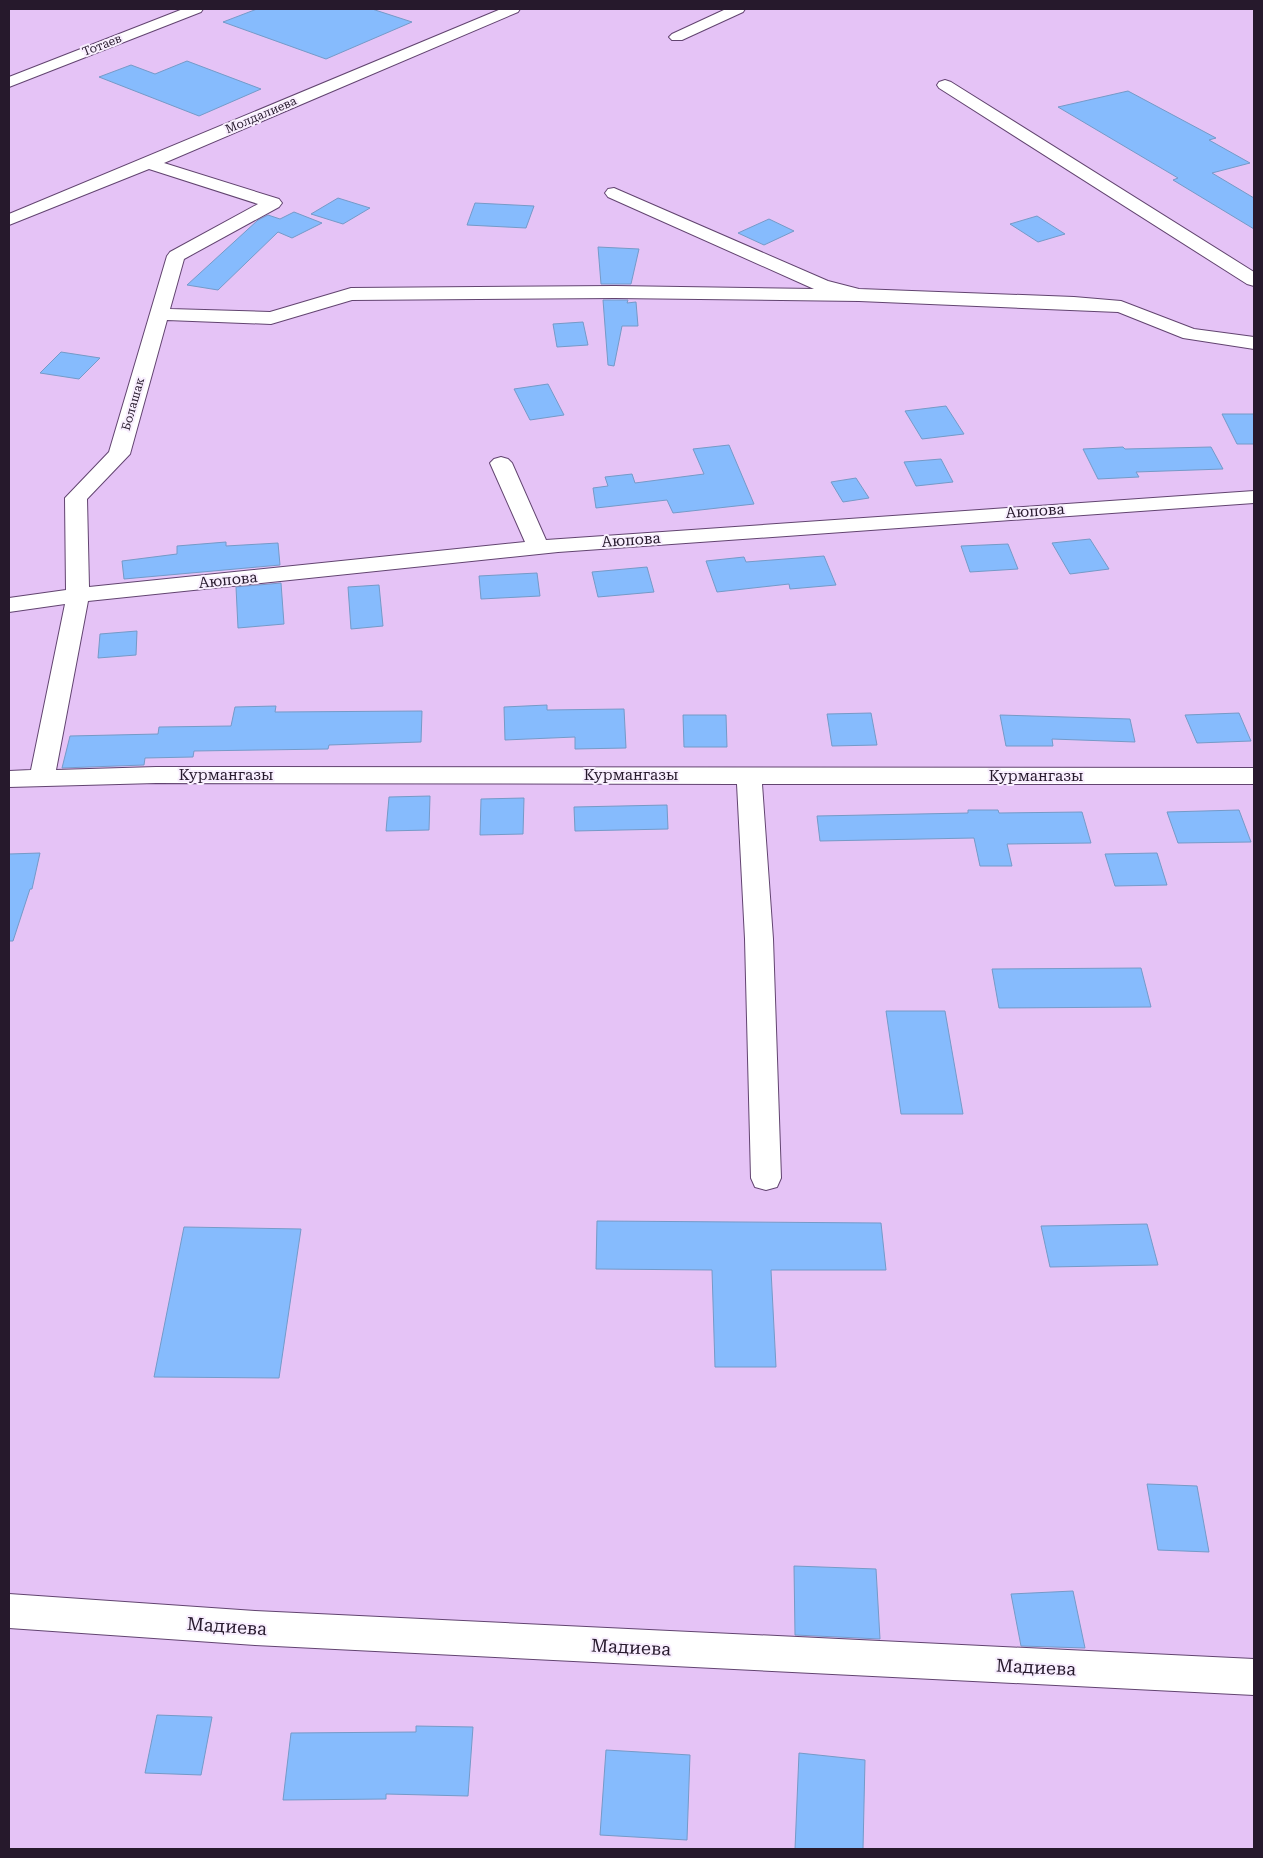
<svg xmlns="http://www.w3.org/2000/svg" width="1263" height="1858" viewBox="0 0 1263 1858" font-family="'Roboto Serif',serif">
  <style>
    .building { fill: #86bbfd; stroke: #759ac8 }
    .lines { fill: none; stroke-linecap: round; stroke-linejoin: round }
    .minor-casing { stroke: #624470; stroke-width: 2 }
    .minor { fill: #fff; fill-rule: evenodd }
    .labels { text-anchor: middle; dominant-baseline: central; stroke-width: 4; stroke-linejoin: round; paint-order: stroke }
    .far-street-label { font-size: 12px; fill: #26192c; stroke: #f8eefe }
    .street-label { font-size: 15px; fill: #26192c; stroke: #f8eefe }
    .near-street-label { font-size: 18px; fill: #26192c; stroke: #f8eefe }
  </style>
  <rect width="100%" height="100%" fill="#e5c3f6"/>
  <path class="building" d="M257,9H372L412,22L326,59L223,22Z
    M187,61L261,89L199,116L99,77L131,65L155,74Z
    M1128,91L1216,138L1209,140L1250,163L1212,173L1254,198V229L1173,180L1178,178L1058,107Z
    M338,198L370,208L343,224L311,214Z
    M475,203L534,206L526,228L467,225Z
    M294,212L322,223L292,238L278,232L218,290L187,285L258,220L268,215L280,219Z
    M1037,216L1065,234L1038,242L1010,224Z
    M769,219L794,231L764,245L738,233Z
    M598,247L639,249L631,284H601Z
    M603,300H628L627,303L636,302L638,326H622L614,366L608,365Z
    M583,322L588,345L557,347L553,324Z
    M61,352L100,358L79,379L40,373Z
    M548,384L564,415L530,420L514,389Z
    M946,406L964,434L922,439L905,411Z
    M1222,414H1254V444H1237Z
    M729,445L754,504L673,513L667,500L596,508L593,488L608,486L605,477L632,474L635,483L704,474L693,449Z
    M1123,447L1125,449L1211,447L1223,469L1136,472L1139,477L1098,479L1083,449Z
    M941,459L953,482L916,486L904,462Z
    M856,478L869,498L843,502L831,482Z
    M1090,539L1109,569L1070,574L1052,543Z
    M226,542V546L278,543L280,565L124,579L122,561L177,554V546Z
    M1008,544L1018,569L970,572L961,546Z
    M824,556L836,585L790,589L789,584L717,592L706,561L744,557L746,562Z
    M647,567L654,592L598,597L592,572Z
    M537,573L540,596L481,599L479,576Z
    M281,583L284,624L238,628L236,587Z
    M379,585L383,626L351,629L348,587Z
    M137,631L136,655L98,658L100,634Z
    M547,705V710L624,709L626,748L575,749V737L505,740L504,707Z
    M276,706L275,712L422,711L421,742L329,745L328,749L194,751L193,757L145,758L144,765L62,768L70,736L158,734L159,727L231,726L235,707Z
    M871,713L877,745L832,746L827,714Z
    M1239,713L1251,741L1197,743L1185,715Z
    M683,715H726L727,747H684Z
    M1000,715L1130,719L1135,742L1052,739L1053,746H1006Z
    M430,796L429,830L386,831L389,797Z
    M524,798L523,834L480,835L481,799Z
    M667,805L668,829L575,831L574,807Z
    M968,810H998L999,813L1082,812L1091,843L1007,844L1012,866H980L974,838L820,841L817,816L968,813Z
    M1239,810L1251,842L1178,843L1167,812Z
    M40,853L32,889H30L13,941H9V854Z
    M1157,853L1167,885L1115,886L1105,854Z
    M1141,968L1151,1007L999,1008L992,969Z
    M886,1011H945L963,1114H901Z
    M597,1221L881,1223L886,1270H771L776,1367H715L712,1270L596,1269Z
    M1147,1224L1158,1265L1050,1267L1041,1226Z
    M184,1227L301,1229L279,1378L154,1377Z
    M1147,1484L1197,1486L1209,1552L1158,1550Z
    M794,1566L876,1569L880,1639L795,1635Z
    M1073,1591L1085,1648L1021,1646L1011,1594Z
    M157,1715L212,1717L201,1775L145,1773Z
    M416,1726L473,1727L468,1796L386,1794V1799L283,1800L291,1733L416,1732Z
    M606,1750L690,1755L687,1840L600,1835Z
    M799,1753L865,1760L863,1849H795Z"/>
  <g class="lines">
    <defs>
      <path id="minor" d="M183,9H203L201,12L9,87V77Z
        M501,9H520L518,12L164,163L279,199L282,203L279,207L184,259L170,309L270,312L351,288L615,286L814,289L608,197L605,193L608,189L614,188L828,281L859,289L1074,297L1121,301L1194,329L1254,337V349L1183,338L1118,312L859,301L615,298L352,300L271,324L167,320L130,454L87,499L89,587L525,542L490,463L494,459L501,457L508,459L512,463L546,540L1254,491V503L558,552L88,601L56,770L156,767L1254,768V784H762L773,939L781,1178L777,1187L766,1190L755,1187L751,1178L745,939L737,784L156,783L9,787V771L31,770L65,604L9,612V598L66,590L65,498L109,452L167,256L170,252L258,204L149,169L9,225V214Z
        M726,9H745L743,12L682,40H672L669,37L672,34Z
        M945,80L951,82L1254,272V286L1247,284L939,88L937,85L939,82Z
        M9,1594L255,1611L1254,1659V1695L255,1645L9,1628Z"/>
    </defs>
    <use href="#minor" class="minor-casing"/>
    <use href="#minor" class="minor"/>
  </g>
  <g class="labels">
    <g class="far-street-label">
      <text transform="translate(102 45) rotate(-21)">Тотаев</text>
      <text transform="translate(261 115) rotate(-23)">Молдалиева</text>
      <text transform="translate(133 404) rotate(-74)">Болашак</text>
    </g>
    <g class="street-label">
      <text transform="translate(1035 511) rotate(-4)">Аюпова</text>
      <text transform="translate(631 540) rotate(-4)">Аюпова</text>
      <text transform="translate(228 580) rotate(-6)">Аюпова</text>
      <text x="226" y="775">Курмангазы</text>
      <text x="631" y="775">Курмангазы</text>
      <text x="1036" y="776">Курмангазы</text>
    </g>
    <g class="near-street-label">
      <text transform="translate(227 1626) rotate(4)">Мадиева</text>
      <text transform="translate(631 1647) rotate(3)">Мадиева</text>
      <text transform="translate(1036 1667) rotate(3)">Мадиева</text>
    </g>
  </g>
  <rect width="1263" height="1858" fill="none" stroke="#26192c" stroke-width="20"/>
</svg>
